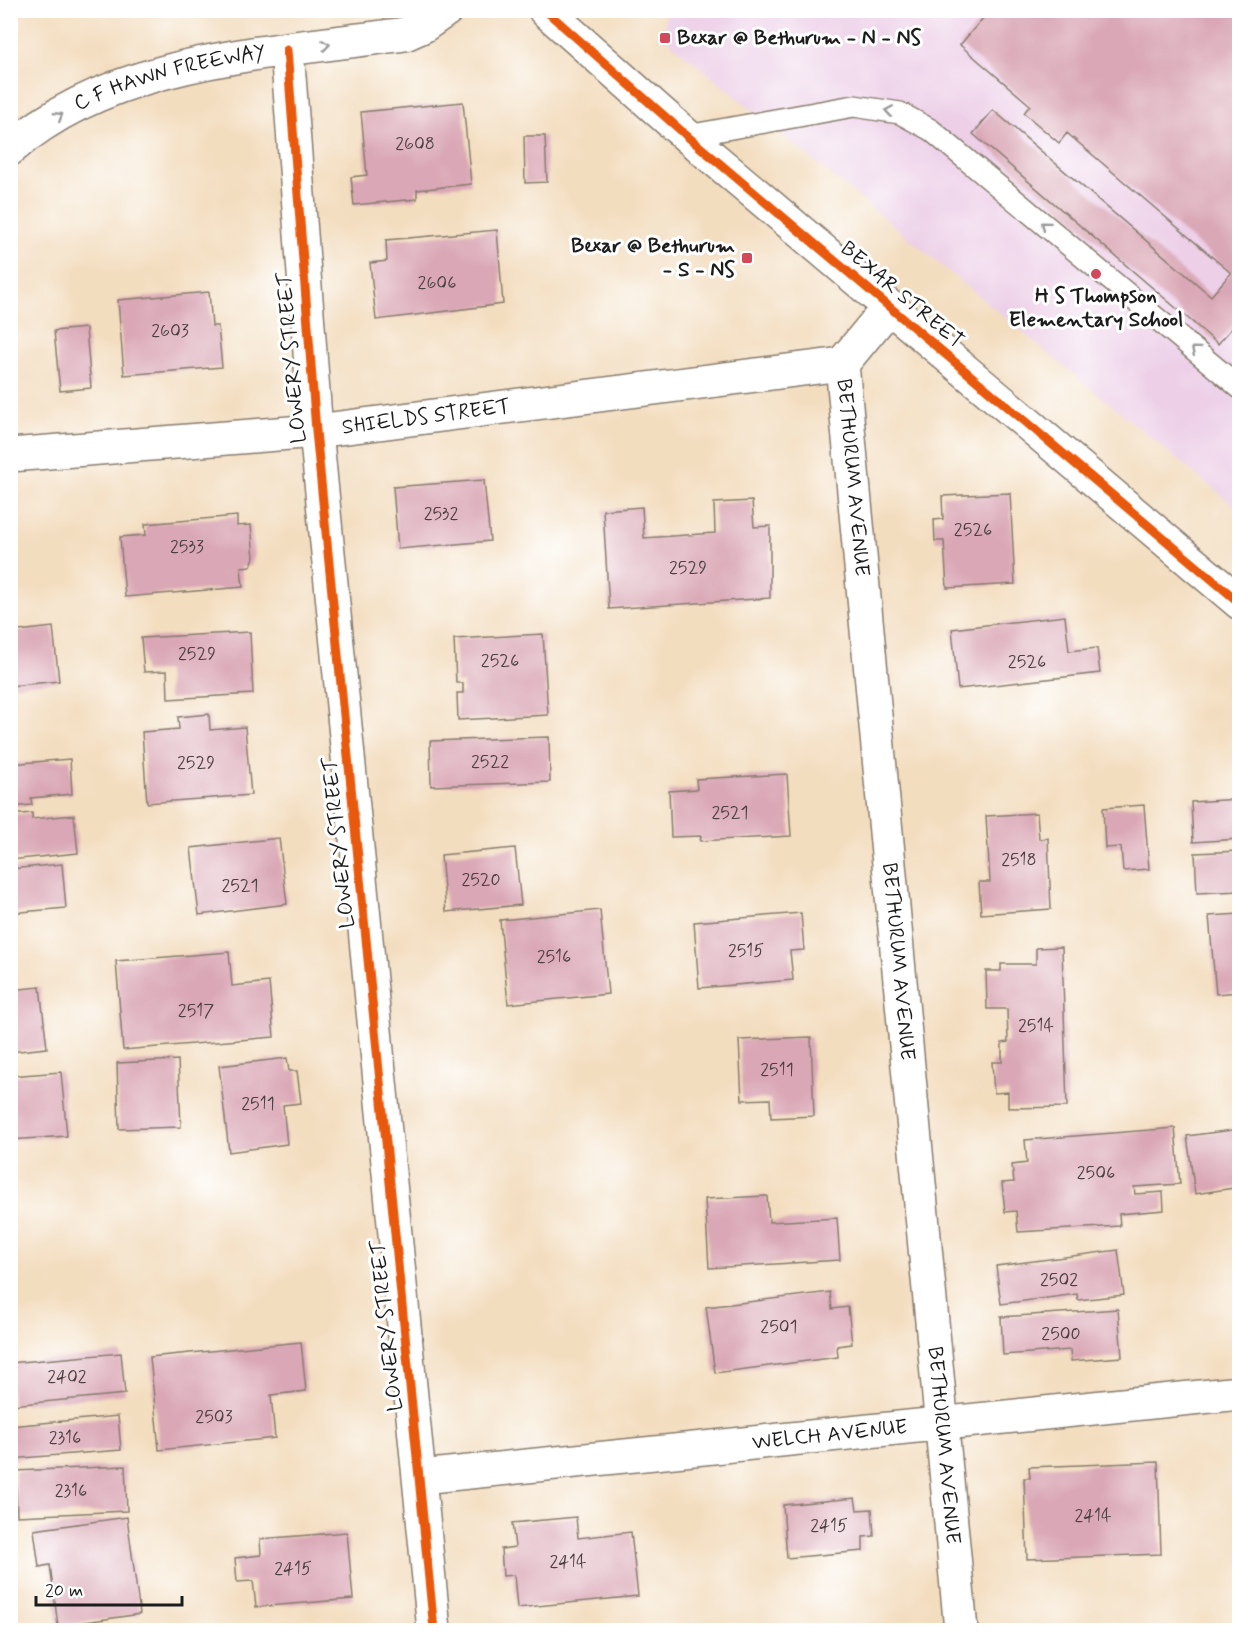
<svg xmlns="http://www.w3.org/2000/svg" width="1250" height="1641" viewBox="0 0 1250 1641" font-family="Mynerve,sans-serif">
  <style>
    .built { fill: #edd0e8 }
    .building { fill: #daa7b6 }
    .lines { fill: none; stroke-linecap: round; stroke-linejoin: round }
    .service-casing { stroke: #887c6e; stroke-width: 24 }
    .minor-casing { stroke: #887c6e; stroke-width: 36 }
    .tertiary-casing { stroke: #887c6e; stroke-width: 36 }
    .secondary-casing { stroke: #887c6e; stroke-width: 36 }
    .service { stroke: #fff; stroke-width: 21 }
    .minor { stroke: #fff; stroke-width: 33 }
    .tertiary { stroke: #fff; stroke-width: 33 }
    .secondary { stroke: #fff; stroke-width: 33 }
    .cycleway-casing { stroke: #fff; stroke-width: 13 }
    .cycleway { stroke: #e8590c; stroke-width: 9 }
    .oneway { stroke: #999 }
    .poi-dot { fill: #d1495b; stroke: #fff; stroke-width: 2 }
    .labels { text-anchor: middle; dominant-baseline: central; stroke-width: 6; stroke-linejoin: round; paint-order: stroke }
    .number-label { font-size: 18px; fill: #4c3f42 }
    .poi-label { font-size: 21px; font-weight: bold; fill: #1c1c1c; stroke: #fff; text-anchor: start }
    .street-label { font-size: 21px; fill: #1c1c1c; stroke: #fff }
  </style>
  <rect width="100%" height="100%" fill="#fff"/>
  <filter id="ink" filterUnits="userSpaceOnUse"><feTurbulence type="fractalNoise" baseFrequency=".0167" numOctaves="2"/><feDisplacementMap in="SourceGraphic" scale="12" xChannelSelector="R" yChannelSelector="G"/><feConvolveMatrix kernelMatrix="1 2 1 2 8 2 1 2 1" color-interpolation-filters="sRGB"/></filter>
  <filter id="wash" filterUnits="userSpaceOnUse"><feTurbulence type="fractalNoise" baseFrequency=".008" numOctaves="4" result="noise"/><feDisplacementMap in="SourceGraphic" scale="24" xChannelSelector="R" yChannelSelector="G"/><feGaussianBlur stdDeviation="1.35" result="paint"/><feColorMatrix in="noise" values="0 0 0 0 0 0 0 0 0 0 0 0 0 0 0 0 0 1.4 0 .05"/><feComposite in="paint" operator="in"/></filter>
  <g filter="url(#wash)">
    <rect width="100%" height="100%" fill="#f3ddbf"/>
    <path class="built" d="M665,10L1239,11V510L665,38Z"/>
    <g id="blocks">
      <path class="building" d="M990,10H1240V324L1237,322L1218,344L973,134L993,110L1211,296L1231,273L1067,133L1059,143L1024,113L1030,105L960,45Z
        M463,102L471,184L417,190V199L354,205L351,177L367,175L361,112Z
        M524,136H545L547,182L525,183Z
        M497,230L503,304L376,320L370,263L387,261L386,240Z
        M209,292L212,326H218L222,367L124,375L118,300Z
        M86,328L91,388L60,391L54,331Z
        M484,480L490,541L398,549L393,487Z
        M1010,493L1015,584L947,588L944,541H935L934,520L943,519L942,496Z
        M752,501L754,527L770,526V598L609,609L603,510L642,507L644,538L715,533L714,503Z
        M237,516V526L251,525L254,557L251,566L241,567L243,587L125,597L120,537L146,535L145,524Z
        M1065,616L1069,651L1097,648L1100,673L958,689L952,629Z
        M53,627L59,681L10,686V632Z
        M250,632L253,694L168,699L167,671L144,672L141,638Z
        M543,634L548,715L458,720L457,693H463V683H456L454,639Z
        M209,714L210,730L245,727L251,795L147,803L142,732L179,729L178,717Z
        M549,737L550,782L431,786L430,741Z
        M70,759L72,794L31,798L32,805L10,807V764Z
        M787,774L791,836L700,841L701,836L671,837L669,791L697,789L696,779Z
        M1240,799V839L1193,842L1191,802Z
        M1144,805L1149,869L1123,871L1121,847L1105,848L1103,808Z
        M32,813V819L74,815L78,853L10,860V815Z
        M1037,813L1039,839L1048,838L1051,909L981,914L979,882H990L986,816Z
        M279,838L287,904L199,915L191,848Z
        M515,848L521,905L446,912L441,855Z
        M1240,851V891L1197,893L1195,853Z
        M62,864L66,908L10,913V869Z
        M600,910L608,994L508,1004L500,920Z
        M801,913L804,950L790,951L793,980L699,988L694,922Z
        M1240,914V992L1216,994L1209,916Z
        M1062,947L1067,1107L1008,1108V1092L994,1093L992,1062H1002V1043L1008,1042L1007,1009H987L986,971H1001V964H1036V948Z
        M229,952L232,986L269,982L274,1037L123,1050L116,961Z
        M40,987L47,1048L10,1052V990Z
        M811,1037L814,1116L771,1118L770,1099L742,1100L739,1040Z
        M287,1058L289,1071H297L301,1103L283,1105L287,1144L229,1152L219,1066Z
        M178,1060L181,1127L119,1129L117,1063Z
        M61,1072L67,1136L10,1140V1076Z
        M1175,1128L1180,1184L1134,1187L1135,1194L1163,1192L1164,1210L1119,1214L1120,1226L1018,1232L1016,1211L1005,1212L1002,1183L1014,1182L1012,1165L1027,1163L1025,1140Z
        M1240,1129V1187L1195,1194L1187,1136Z
        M767,1196L769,1222L837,1218L840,1260L709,1268L705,1199Z
        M1118,1250L1124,1295L1078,1300L1077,1294L1001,1304L996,1266Z
        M830,1292L832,1309L848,1307L852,1344L837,1346L838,1357L715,1373L706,1307Z
        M1118,1309L1122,1357L1071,1361L1070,1350L1003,1355L1001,1317Z
        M301,1342L306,1391L271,1395L275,1438L159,1450L150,1357Z
        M121,1353L125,1394L12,1405L10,1363Z
        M118,1416L121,1450L10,1459V1426Z
        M1158,1462L1161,1554L1027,1559L1024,1478H1030L1029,1467Z
        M125,1466L127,1511L17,1516L15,1471Z
        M855,1498L857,1510L872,1509L874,1536L863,1537V1551L787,1558L783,1505Z
        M127,1517L140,1614L58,1626L50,1565L39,1567L34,1530Z
        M576,1517L578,1538L631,1532L638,1596L517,1608L514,1575L503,1576L501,1549L515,1547L512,1523Z
        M347,1532L353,1599L256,1607L253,1581L237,1582L235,1558L261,1555L260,1539Z"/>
    </g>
  </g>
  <g filter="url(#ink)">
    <use href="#blocks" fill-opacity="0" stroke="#887c6e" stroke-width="1.5"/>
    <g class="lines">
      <defs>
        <path id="service" d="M687,136L854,106L900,113L931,130L1240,388"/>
        <g id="minor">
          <path d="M287,50L316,431L434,1630"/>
          <path id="s1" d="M889,307L842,364L961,1630"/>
          <path id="s2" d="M10,455L316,431L842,364"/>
          <path id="s3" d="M420,1477L1240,1393"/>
        </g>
        <path id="tertiary" d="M545,10L687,136L1240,603"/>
        <g id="secondary">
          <path id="s4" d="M10,149C113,58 276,52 405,34L423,26L446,10"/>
        </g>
      </defs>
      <use href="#service" class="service-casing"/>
      <use href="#minor" class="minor-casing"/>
      <use href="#tertiary" class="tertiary-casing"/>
      <use href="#secondary" class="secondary-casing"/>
      <use href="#service" class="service"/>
      <use href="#minor" class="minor"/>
      <use href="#tertiary" class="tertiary"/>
      <use href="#secondary" class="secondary"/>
      <defs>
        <path id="cycleway" d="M545,10L687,136L1240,603
          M287,50L316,431L434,1630"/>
      </defs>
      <use href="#cycleway" class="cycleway-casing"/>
      <use href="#cycleway" class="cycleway"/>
    </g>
    <defs><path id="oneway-chevron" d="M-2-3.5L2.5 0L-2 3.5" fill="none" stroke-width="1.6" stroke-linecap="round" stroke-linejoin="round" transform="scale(1.5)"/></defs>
    <g class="oneway">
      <use href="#oneway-chevron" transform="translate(326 45) rotate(-8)"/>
      <use href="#oneway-chevron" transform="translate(889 111) rotate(-171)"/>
      <use href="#oneway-chevron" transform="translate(59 116) rotate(-32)"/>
      <use href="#oneway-chevron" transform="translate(1045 225) rotate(-140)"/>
      <use href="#oneway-chevron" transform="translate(1195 350) rotate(-140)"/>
    </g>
  </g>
  <g class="poi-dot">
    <rect x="659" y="32" width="12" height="12" rx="3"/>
    <rect x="741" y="252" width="12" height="12" rx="3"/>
    <circle cx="1096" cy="274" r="6"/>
  </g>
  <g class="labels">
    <g class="number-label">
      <text x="415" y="144">2608</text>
      <text x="437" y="283">2606</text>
      <text x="170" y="331">2603</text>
      <text x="441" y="514">2532</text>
      <text x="973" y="530">2526</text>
      <text x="187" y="547">2533</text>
      <text x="688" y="568">2529</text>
      <text x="197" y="654">2529</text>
      <text x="500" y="661">2526</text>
      <text x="1027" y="662">2526</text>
      <text x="490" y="762">2522</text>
      <text x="196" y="763">2529</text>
      <text x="730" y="813">2521</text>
      <text x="1019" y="860">2518</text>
      <text x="481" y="880">2520</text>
      <text x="240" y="886">2521</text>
      <text x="746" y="951">2515</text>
      <text x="554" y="957">2516</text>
      <text x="196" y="1011">2517</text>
      <text x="1036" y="1026">2514</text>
      <text x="777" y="1070">2511</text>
      <text x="258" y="1104">2511</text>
      <text x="1096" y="1173">2506</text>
      <text x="1059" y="1280">2502</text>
      <text x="779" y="1327">2501</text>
      <text x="1061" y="1334">2500</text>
      <text x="67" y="1377">2402</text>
      <text x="214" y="1417">2503</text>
      <text x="65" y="1438">2316</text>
      <text x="71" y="1491">2316</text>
      <text x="1093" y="1516">2414</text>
      <text x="829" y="1526">2415</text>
      <text x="568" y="1562">2414</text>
      <text x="293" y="1569">2415</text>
    </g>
    <g class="poi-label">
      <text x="677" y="38">Bexar @ Bethurum - N - NS</text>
      <text x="735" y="246" text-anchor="end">Bexar @ Bethurum<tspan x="735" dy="24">- S - NS</tspan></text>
      <text x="1096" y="296" text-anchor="middle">H S Thompson<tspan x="1096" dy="24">Elementary School</tspan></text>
    </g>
    <g class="street-label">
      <text stroke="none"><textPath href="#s4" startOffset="178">C F HAWN FREEWAY</textPath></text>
      <text transform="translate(902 295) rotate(40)">BEXAR STREET</text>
      <text transform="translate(292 358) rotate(-95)">LOWERY STREET</text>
      <text stroke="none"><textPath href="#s2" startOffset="418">SHIELDS STREET</textPath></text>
      <text stroke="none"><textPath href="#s1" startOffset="188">BETHURUM AVENUE</textPath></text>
      <text transform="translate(339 843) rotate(-96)">LOWERY STREET</text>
      <text stroke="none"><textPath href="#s1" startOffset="674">BETHURUM AVENUE</textPath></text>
      <text transform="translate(387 1326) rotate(-96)">LOWERY STREET</text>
      <text stroke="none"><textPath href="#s3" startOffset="412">WELCH AVENUE</textPath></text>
      <text stroke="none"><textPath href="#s1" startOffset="1160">BETHURUM AVENUE</textPath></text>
    </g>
  </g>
  <rect width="1250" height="1641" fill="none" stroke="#fff" stroke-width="36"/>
  <path d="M36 1596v9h146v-9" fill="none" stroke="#1c1c1c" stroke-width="3"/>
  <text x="45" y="1596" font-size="18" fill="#1c1c1c" stroke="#ffffff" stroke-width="4.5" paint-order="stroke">20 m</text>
</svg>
